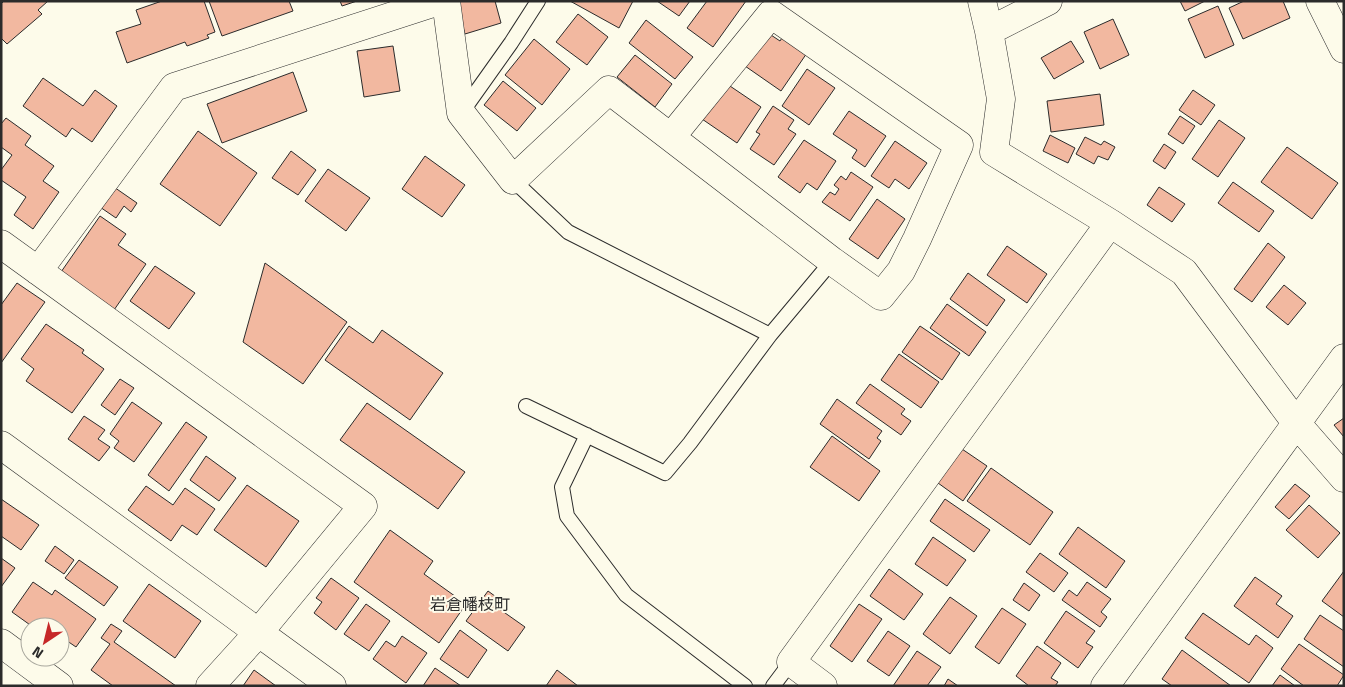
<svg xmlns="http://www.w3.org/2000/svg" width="1345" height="687" viewBox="0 0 1345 687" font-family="'Titillium Web','Noto Sans JP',sans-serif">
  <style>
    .building { fill: #f2b8a0; stroke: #2b2b2b }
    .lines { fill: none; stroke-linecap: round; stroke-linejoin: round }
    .service-casing { stroke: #2b2b2b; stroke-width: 16 }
    .minor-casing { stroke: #2b2b2b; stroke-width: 29 }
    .service { stroke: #fdfbea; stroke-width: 14 }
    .minor { stroke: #fdfbea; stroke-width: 28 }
    .labels { text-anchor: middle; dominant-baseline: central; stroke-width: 4; stroke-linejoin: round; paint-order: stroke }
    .neighbourhood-label { font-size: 16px; fill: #2b2b2b; stroke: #fdfbea }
  </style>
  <rect width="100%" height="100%" fill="#fdfbea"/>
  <path class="building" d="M4,1H48L38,10L42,14L7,44L1,38V4Z
    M162,1H204L215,32L207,35L209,38L187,46L185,42L127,63L116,32L141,24L136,10Z
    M209,1H289L293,11L222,36Z
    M340,1H357L342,6Z
    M455,1H495L501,23L465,34Z
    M570,1H633L619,28Z
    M657,1H690L679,16Z
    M707,1H746L713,47L687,28Z
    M1180,1H1205L1185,11Z
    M1244,1H1283L1290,18L1243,39L1229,8Z
    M1218,6L1234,45L1205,58L1188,19Z
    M578,14L608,37L587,65L556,42Z
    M1113,19L1129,55L1100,69L1084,32Z
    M646,20L693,57L675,79L629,43Z
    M768,33L780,41L785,33L809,50L781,91L745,66Z
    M534,39L570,69L542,105L505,75Z
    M1071,41L1084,62L1054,79L1041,58Z
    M393,46L400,91L364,97L357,51Z
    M635,55L672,84L655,107L617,77Z
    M807,69L835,88L809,125L782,106Z
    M293,72L307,111L222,143L207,104Z
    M43,78L83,106L95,90L117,106L92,142L72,128L66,137L23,106Z
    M503,81L536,108L517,131L484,105Z
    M727,84L761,107L737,143L702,119Z
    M1193,90L1215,105L1201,125L1179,110Z
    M1100,94L1104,125L1051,132L1047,101Z
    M773,106L794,120L788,129L796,134L774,165L750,149L760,134L756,132Z
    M849,111L886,136L865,167L852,158L857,150L833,134Z
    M1180,116L1195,126L1183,144L1168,134Z
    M6,118L31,136L25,145L54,166L43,181L59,192L33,229L14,215L26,197L1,180V170L12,155L1,147V124Z
    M1219,120L1245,138L1218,177L1192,159Z
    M198,131L257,173L220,226L160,184Z
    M1050,135L1075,148L1068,163L1043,151Z
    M1085,137L1101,145L1104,141L1115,147L1108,160L1098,156L1094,164L1076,154Z
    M804,140L836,161L817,190L807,183L800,193L778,177Z
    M895,141L927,163L909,189L895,179L889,188L871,176Z
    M1164,144L1176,152L1165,169L1153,161Z
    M1287,147L1338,183L1312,219L1261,182Z
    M291,151L316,170L298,195L272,178Z
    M425,156L465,185L442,217L402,189Z
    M328,169L370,198L346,231L305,201Z
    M851,172L873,187L850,221L822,202L830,192L835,195L839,189L834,185L841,176L846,180Z
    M1233,182L1274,211L1259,232L1218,203Z
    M111,185L137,203L131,212L124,206L116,218L97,205Z
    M1159,187L1185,204L1172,222L1147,205Z
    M877,199L905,219L878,259L849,239Z
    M100,216L126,234L118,245L146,264L114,310L61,272Z
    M1268,243L1285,257L1252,302L1234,289Z
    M1007,246L1047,274L1027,303L987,275Z
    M265,263L347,322L303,384L243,342Z
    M155,266L195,293L169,329L130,301Z
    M968,273L1005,300L987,326L950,299Z
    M17,283L45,302L1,363V305Z
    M1284,285L1306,303L1288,325L1266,307Z
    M947,304L986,332L969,356L930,328Z
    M46,324L84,350L82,353L104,369L72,413L26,381L34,369L21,359Z
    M349,326L373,343L382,330L443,373L410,420L325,360Z
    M920,326L960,353L942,380L902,352Z
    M899,354L939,382L921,408L881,380Z
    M120,379L134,388L115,415L101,405Z
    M870,384L905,409L901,414L911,421L901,435L856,403Z
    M837,399L882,431L877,438L881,441L869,459L820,424Z
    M132,402L162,423L134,462L114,448L119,441L110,434Z
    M367,403L465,472L438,509L340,440Z
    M84,416L105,430L98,439L110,447L99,461L68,439Z
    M1344,418V437L1334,425Z
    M186,422L207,437L169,491L148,475Z
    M832,436L880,471L859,501L810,467Z
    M962,449L987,466L963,501L938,483Z
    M206,456L236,478L219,501L190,480Z
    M991,468L1053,512L1030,545L967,501Z
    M1295,484L1310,496L1289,519L1275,507Z
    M247,485L299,521L266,567L214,530Z
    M146,486L173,505L185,488L215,509L197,535L182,525L171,541L128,510Z
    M1,499L39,525L21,550L1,536Z
    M945,499L990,530L974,552L930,521Z
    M1309,505L1340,533L1318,558L1286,530Z
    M1078,527L1125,561L1106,588L1059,554Z
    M390,530L433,561L424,574L466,604L439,643L354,582Z
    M933,537L966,560L947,586L915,564Z
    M55,546L74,560L64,574L45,561Z
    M1040,553L1068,573L1054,592L1026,572Z
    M1,558L15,568L1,587Z
    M79,560L118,587L104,606L65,578Z
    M889,569L923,594L904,620L870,596Z
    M1344,571V617L1322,601Z
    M1255,577L1282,596L1276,604L1293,616L1278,638L1234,606Z
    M331,578L359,598L336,630L314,613L322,602L316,598Z
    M33,582L52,595L55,590L96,619L76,647L60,636V627H47L38,621L33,627L12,612Z
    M1087,582L1111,599L1101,612L1107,617L1100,627L1062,600L1069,590L1077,596Z
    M1024,583L1040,595L1029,611L1013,600Z
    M149,584L201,621L175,658L123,621Z
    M488,591L503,602L498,608L525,627L508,651L466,621Z
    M950,597L977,616L950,654L923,634Z
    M366,604L390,621L369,651L344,634Z
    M859,604L882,619L852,662L830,646Z
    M1002,608L1026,624L999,664L975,647Z
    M1066,611L1095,631L1086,643L1093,647L1078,668L1044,643Z
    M1203,613L1249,645L1256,635L1273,648L1249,683L1185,638Z
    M1320,615L1344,631V667L1304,639Z
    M111,624L122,631L114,642L176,686H113L91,670L110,644L101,638Z
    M460,630L487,650L468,678L440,659Z
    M888,631L910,646L889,676L867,661Z
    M402,636L427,653L406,683L373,659L386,641L395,647Z
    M1299,644L1344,675L1337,686H1304L1281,669Z
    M1037,646L1061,663L1051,678L1058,682L1055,686H1029L1016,676Z
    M1182,650L1231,686H1172L1162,679Z
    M917,651L941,667L927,686H893Z
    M435,668L461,686H423Z
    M254,670L276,686H243Z
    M557,670L578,686H546Z
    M1280,675L1295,686H1272Z
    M948,679L958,686H944Z"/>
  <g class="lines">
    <defs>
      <path id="service" d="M462,112L511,43L538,1
        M513,180L568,232L770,335
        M526,406L665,473L690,443L770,335L832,261
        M587,435L562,487L567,516L626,595L745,686
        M773,686L791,662"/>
      <path id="minor" d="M446,1L461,113L513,180L609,90L832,261L881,296L901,271L917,239L959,145L771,14L671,137
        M982,1L989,31L1001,99L994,152L1110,223L1184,272L1297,424L1344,478
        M1320,1L1344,49
        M989,31L1048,1
        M1,244L363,506L259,632L210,686
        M38,271L174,87L439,1
        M1,445L332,686
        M1,643L59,686
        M823,686L791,662L1110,223
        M1105,686L1344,358"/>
    </defs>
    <use href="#service" class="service-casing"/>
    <use href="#minor" class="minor-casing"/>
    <use href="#service" class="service"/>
    <use href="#minor" class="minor"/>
  </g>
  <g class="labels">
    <g class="neighbourhood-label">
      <text x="470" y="604">岩倉幡枝町</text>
    </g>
  </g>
  <rect width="1345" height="687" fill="none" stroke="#2b2b2b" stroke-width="5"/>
  <g transform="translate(45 642) rotate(215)"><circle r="24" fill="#fdfbea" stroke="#a9a89e"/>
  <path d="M0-4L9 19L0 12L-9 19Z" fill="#c62828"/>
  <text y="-8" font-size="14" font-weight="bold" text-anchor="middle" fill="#2b2b2b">N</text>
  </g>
</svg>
